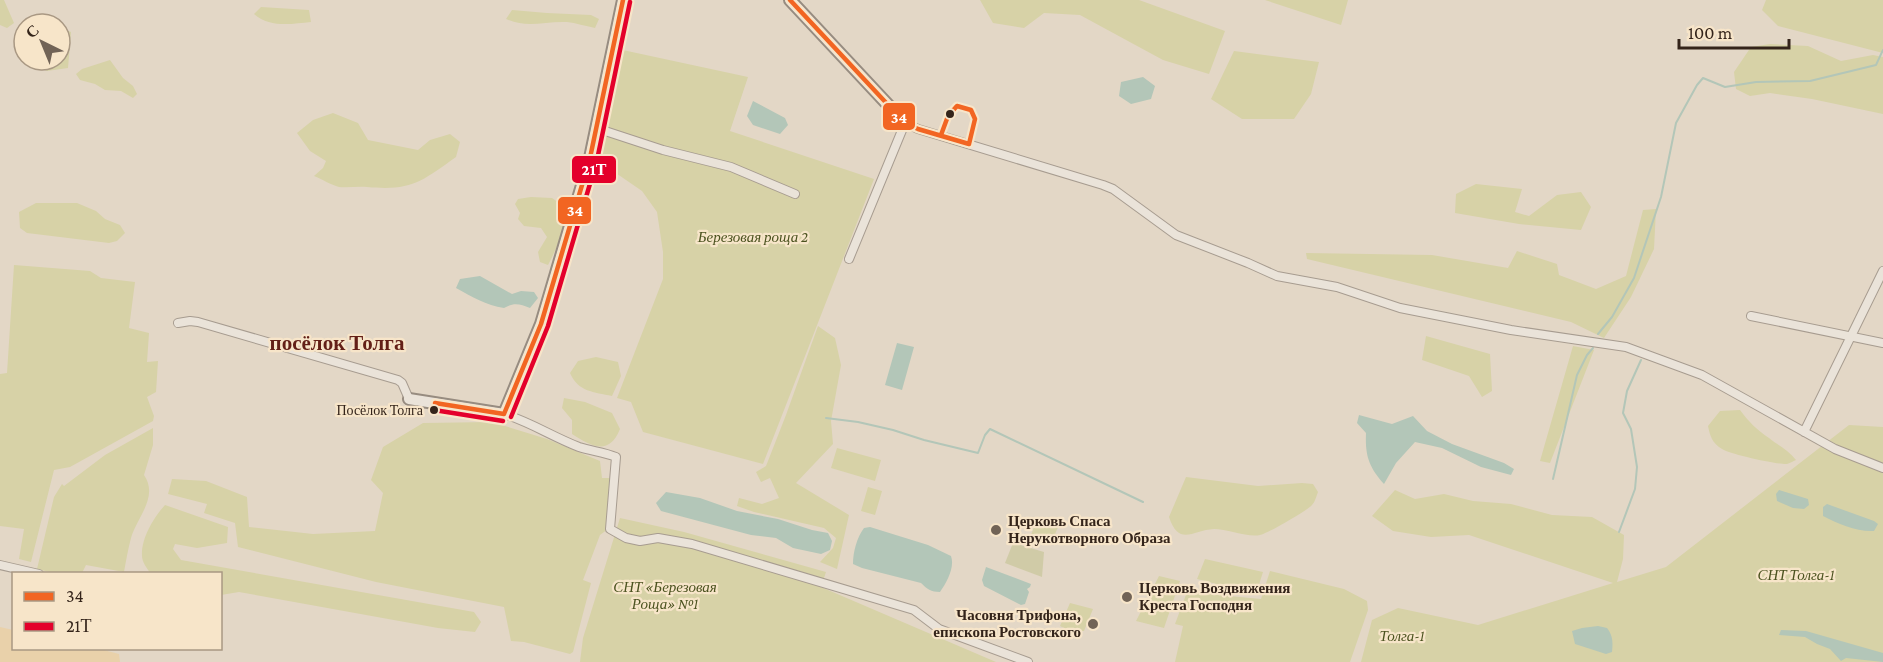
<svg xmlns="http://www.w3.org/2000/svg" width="1883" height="662" viewBox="0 0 1883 662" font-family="'Crimson Pro',serif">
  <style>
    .green { fill: #d7d2a7 }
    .sand { fill: #e9d1aa }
    .cemetery { fill: #d0cba7 }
    .water { fill: #b3c6b8 }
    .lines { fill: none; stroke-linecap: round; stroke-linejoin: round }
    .stream { stroke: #b3c6b8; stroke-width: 2 }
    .street-casing { stroke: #a79c90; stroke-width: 10 }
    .secondary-casing { stroke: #978c80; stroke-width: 14 }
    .street { stroke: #eae3d9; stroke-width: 8 }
    .secondary { stroke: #eae3d9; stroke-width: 10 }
    .bus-1-casing { stroke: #f7e5c9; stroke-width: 9 }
    .bus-2-casing { stroke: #f7e5c9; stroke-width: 9 }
    .bus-1 { stroke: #f26522; stroke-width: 4.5 }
    .bus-2 { stroke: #e4002b; stroke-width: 4.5 }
    .bus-dot { fill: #34241a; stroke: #f7e5c9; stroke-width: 2 }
    .poi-dot { fill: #716356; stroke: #f7e5c9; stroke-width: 2 }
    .labels { text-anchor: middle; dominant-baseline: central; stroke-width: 4.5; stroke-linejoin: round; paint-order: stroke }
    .bus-label { font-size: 14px; fill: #34241a; stroke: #f7e5c9; text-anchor: end }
    .park-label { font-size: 15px; font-style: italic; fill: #4b521f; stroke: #f7e5c9 }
    .poi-label { font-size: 15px; font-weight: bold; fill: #34241a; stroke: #f7e5c9; text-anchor: start }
    .district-label { font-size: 21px; font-weight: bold; fill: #631f17; stroke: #f7e5c9 }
    .line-badge { stroke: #f7e5c9; stroke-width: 2 }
    .badge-label { font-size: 16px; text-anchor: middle; font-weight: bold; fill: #fff }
  </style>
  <rect width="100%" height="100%" fill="#e3d7c6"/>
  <path class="green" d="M0,0H4L14,23L7,28L0,25Z
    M980,0H1139L1225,31L1209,74L1163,60L1080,15L1044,13L1024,28L993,23Z
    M1265,0H1348L1341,25Z
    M1766,0H1883V53L1778,26L1762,10Z
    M261,7L309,10L311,22C291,24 270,28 254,14Z
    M512,10L547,13L591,15L599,19L595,28C585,26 576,23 567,22C544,21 528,29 506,19Z
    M60,28L71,32L68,68L47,71L29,65V60H60Z
    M1770,44L1808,46L1841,61L1873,55L1883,57V114L1812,99L1770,93L1750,96L1736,89L1734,72L1751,47Z
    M618,49L748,77L730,131L874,179L763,464L643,432L631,402L617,398L663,279V252L657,212L642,191L594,158Z
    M1234,51L1319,62L1311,94L1294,119H1242L1211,99Z
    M110,60L123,78L133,86L137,94L133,98L121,91L105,90L95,84L80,80L76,74L82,69Z
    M333,113L358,123L368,140L418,150L430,140L450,134L460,142L456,157C421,182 411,191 367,187C358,186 348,188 339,187C331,185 322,179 314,176L323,168L326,161L310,151L297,133L313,120Z
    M1476,184L1522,189L1515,212L1529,216L1557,195L1581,192L1591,207L1581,230L1519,224L1455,213L1456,194Z
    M531,197L552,198L565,207C565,229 558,246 548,265L540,262L538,252L547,237L541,228L524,226L518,219L520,213L515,204L518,199Z
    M36,203H77L96,211L105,219L120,225L125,233L117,241L109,243L27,233L20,228L19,212Z
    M1656,209L1654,249L1631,297L1604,338L1571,322L1307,259L1306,253L1432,255L1508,268L1517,251L1557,264L1559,275L1596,289L1626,276L1643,210Z
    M14,265L90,271L101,278L135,282L129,328L149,333L147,362L158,361L156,392L147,397L154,416L153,421L70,467L54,470L31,562L19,559L24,529L0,526V374L7,373Z
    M818,326L835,338L841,365L831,421L833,444L796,483L849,515L837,569L820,562L833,548L836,538L824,528L754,512L737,506L739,498L762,504L779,498L770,478L761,482L756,472L766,466L786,415Z
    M1426,336L1490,354L1492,391L1482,397L1469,376L1422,360Z
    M1573,346L1594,350L1550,463L1540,461Z
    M596,357L618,362L621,376L612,396C594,392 578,392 570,373L578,361Z
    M564,398L585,402L612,413L620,429C609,456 592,447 572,434V420L562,408Z
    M1740,410C1748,421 1757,430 1769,438C1779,446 1788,450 1796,460C1793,461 1791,463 1787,464C1779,465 1729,454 1722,449C1712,443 1710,436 1708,426L1720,411Z
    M492,422L547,439L600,461L602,478H610L608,529L600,535L583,580L591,583L573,652L570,654L524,642L511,641L504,607L376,582L238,547L235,523L204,513L207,504L168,494L172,479L206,481L247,497L249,527L313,534L375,531L383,493L371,480L383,447L423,423Z
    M1849,425L1883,427V662H1361L1372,620L1398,608L1478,625L1613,583L1469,535L1431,537L1393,531L1372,516L1395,490L1415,499L1444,494L1473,501L1511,504L1552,515L1592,517L1624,535L1623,559L1617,582L1666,567Z
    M153,428V445L144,475C159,497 137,517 131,538C128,549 126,561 124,572L86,565L82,573H54L37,569L54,497L62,484L64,486L105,455Z
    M837,448L881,460L875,481L831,468Z
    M1186,477L1258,486L1302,483L1313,484L1318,492C1316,497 1315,502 1312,505C1308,510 1267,534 1260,535C1249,538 1227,529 1214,529C1193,530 1179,547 1169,517Z
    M868,487L882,491L875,515L861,511Z
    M165,505L228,527L227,543L197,548L175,544L173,549L181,560L474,612L481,622L475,632L438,628L239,592L221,595L220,574L150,573C147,568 142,562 142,556C141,538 154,517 165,505Z
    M620,518L684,532L826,572L821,587L996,662H580L583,638Z
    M1037,520L1058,527L1051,544L1030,537Z
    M1205,559L1263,572L1256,594L1197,579Z
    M1270,571L1344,589L1367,601L1368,610L1350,662H1175L1183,626L1175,624L1187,592L1261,599Z
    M1159,576L1180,581L1164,628L1136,621Z
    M1070,603L1093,609L1084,631H1070L1060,626Z"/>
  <path class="sand" d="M0,627L13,630L14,648H96L119,654L120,662H0Z"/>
  <path class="cemetery" d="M1013,543L1044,552L1042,577L1005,563Z"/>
  <path class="water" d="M1143,77L1155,86L1151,99L1131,104L1119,96L1121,82Z
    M753,101L785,118L788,125L780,134L753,125L747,116Z
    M480,276L512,294L521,291L534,292L538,298L530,308C520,304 514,302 504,308C486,305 472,297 456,288L460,279Z
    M897,343L914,347L902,390L885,385Z
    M1359,415L1392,424L1413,416L1427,431L1452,444L1504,463L1514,469L1511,475L1481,467L1442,448L1415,442L1396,463L1384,484C1369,467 1365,456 1366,433L1357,423Z
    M1779,490L1808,499L1809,505L1804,509L1793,508L1777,501L1776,494Z
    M666,492L700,498L737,511L778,519L812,530L828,533L832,541L830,550L821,554L793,548L776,538L751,535L661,511L656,503Z
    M1827,504L1874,521L1878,524L1874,531C1857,532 1838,524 1823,516V507Z
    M870,527L928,545L951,556C955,567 947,582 940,592C931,592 927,589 921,583L862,568L853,564C853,552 857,537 864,528Z
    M986,567L1031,584L1030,587L1027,589L1029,592L1025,604L1021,605L984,586L982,580Z
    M1598,626L1607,628C1613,636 1613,642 1612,652L1606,654L1575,644L1572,631L1582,628Z
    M1781,630L1806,631L1883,653V662L1846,658L1841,661L1830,649L1817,644L1805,637L1779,635Z"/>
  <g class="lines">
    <path class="stream" d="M1598,334L1612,317L1634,278L1661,197L1676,123L1697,85L1703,78L1725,87L1756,82L1810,81L1876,65L1883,50
      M826,418L858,422L893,430L924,440L978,453L985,435L990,429L1143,502
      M1553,479L1577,375L1587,355L1593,348
      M1619,532L1635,489L1637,467L1631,429L1623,413L1627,391L1641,360"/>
    <defs>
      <path id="street" d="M596,128L663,150L731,167L795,194
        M849,259L905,123L918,129L1103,185L1113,189L1176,235L1248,263L1277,276L1337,287L1400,308L1511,330L1626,347L1702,375L1835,449L1883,468
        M1751,316L1883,343
        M178,323L190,321L198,322L398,380L402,383L409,399
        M504,414C530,422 553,437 579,447C591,451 604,452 616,457L610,529L626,538L640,541L658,538L692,544L914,610L939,629L1028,662
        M1804,432L1883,271
        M0,565L39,574"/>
      <path id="secondary" d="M790,0L905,123
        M409,399L504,414L541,324L590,158L623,0"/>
    </defs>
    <use href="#street" class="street-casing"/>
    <use href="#secondary" class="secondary-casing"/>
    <use href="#street" class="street"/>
    <use href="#secondary" class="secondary"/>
    <defs>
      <path id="bus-1" d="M790,0L905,123L918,129L969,144L975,119L971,110L957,106L948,116L941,135
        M435,403L504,414
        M504,414L541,324L590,158L623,0"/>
      <path id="bus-2" d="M434,410L503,421
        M511,417L548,326L597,160L630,2"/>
    </defs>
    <use href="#bus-1" class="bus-1-casing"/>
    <use href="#bus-2" class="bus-2-casing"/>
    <use href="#bus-1" class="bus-1"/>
    <use href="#bus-2" class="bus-2"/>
  </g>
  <g class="bus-dot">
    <circle cx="950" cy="114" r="5"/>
    <circle cx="434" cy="410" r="5"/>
  </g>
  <g class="poi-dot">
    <circle cx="996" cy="530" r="6"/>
    <circle cx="1127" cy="597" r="6"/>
    <circle cx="1093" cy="624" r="6"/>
  </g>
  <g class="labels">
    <g class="bus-label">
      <text x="423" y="410">Посёлок Толга</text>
    </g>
    <g class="park-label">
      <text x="753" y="237">Березовая роща 2</text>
      <text x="1796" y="575">СНТ Толга-1</text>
      <text x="665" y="587">СНТ «Березовая<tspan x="665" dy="17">Роща» №1</tspan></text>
      <text x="1402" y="636">Толга-1</text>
    </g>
    <g class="poi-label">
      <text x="1008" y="521">Церковь Спаса<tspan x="1008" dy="17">Нерукотворного Образа</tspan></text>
      <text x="1139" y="588">Церковь Воздвижения<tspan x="1139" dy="17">Креста Господня</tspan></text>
      <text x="1081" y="615" text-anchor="end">Часовня Трифона,<tspan x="1081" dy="17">епископа Ростовского</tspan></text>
    </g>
    <g class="district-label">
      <text x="337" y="343">посёлок Толга</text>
    </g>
  </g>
  <g class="line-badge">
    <rect x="882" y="102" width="34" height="29" rx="6" fill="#f26522"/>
    <rect x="571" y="155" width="46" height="29" rx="6" fill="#e4002b"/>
    <rect x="557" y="196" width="35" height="29" rx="6" fill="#f26522"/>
  </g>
  <g class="badge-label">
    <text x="899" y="123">34</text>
    <text x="594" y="175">21Т</text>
    <text x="575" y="216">34</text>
  </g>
  <rect x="12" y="572" width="210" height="78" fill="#f7e5c9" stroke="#a99883" stroke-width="1.5"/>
  <rect x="24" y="592" width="30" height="9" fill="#f26522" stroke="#a99883" stroke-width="1.5"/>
  <text x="66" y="602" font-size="18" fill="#34241a">34</text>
  <rect x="24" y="622" width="30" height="9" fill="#e4002b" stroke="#a99883" stroke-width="1.5"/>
  <text x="66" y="632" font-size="18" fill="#34241a">21Т</text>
  <g transform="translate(42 42) rotate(317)"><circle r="28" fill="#f7e5c9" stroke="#a99883" stroke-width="1.5"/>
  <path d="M0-4.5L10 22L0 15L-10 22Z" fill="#716356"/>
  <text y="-9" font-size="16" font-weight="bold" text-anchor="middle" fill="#34241a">С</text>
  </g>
  <path d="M1679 39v9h110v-9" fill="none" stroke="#34241a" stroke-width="3"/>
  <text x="1688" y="39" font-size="18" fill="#34241a" stroke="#f7e5c9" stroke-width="4.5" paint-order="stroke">100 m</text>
</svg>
